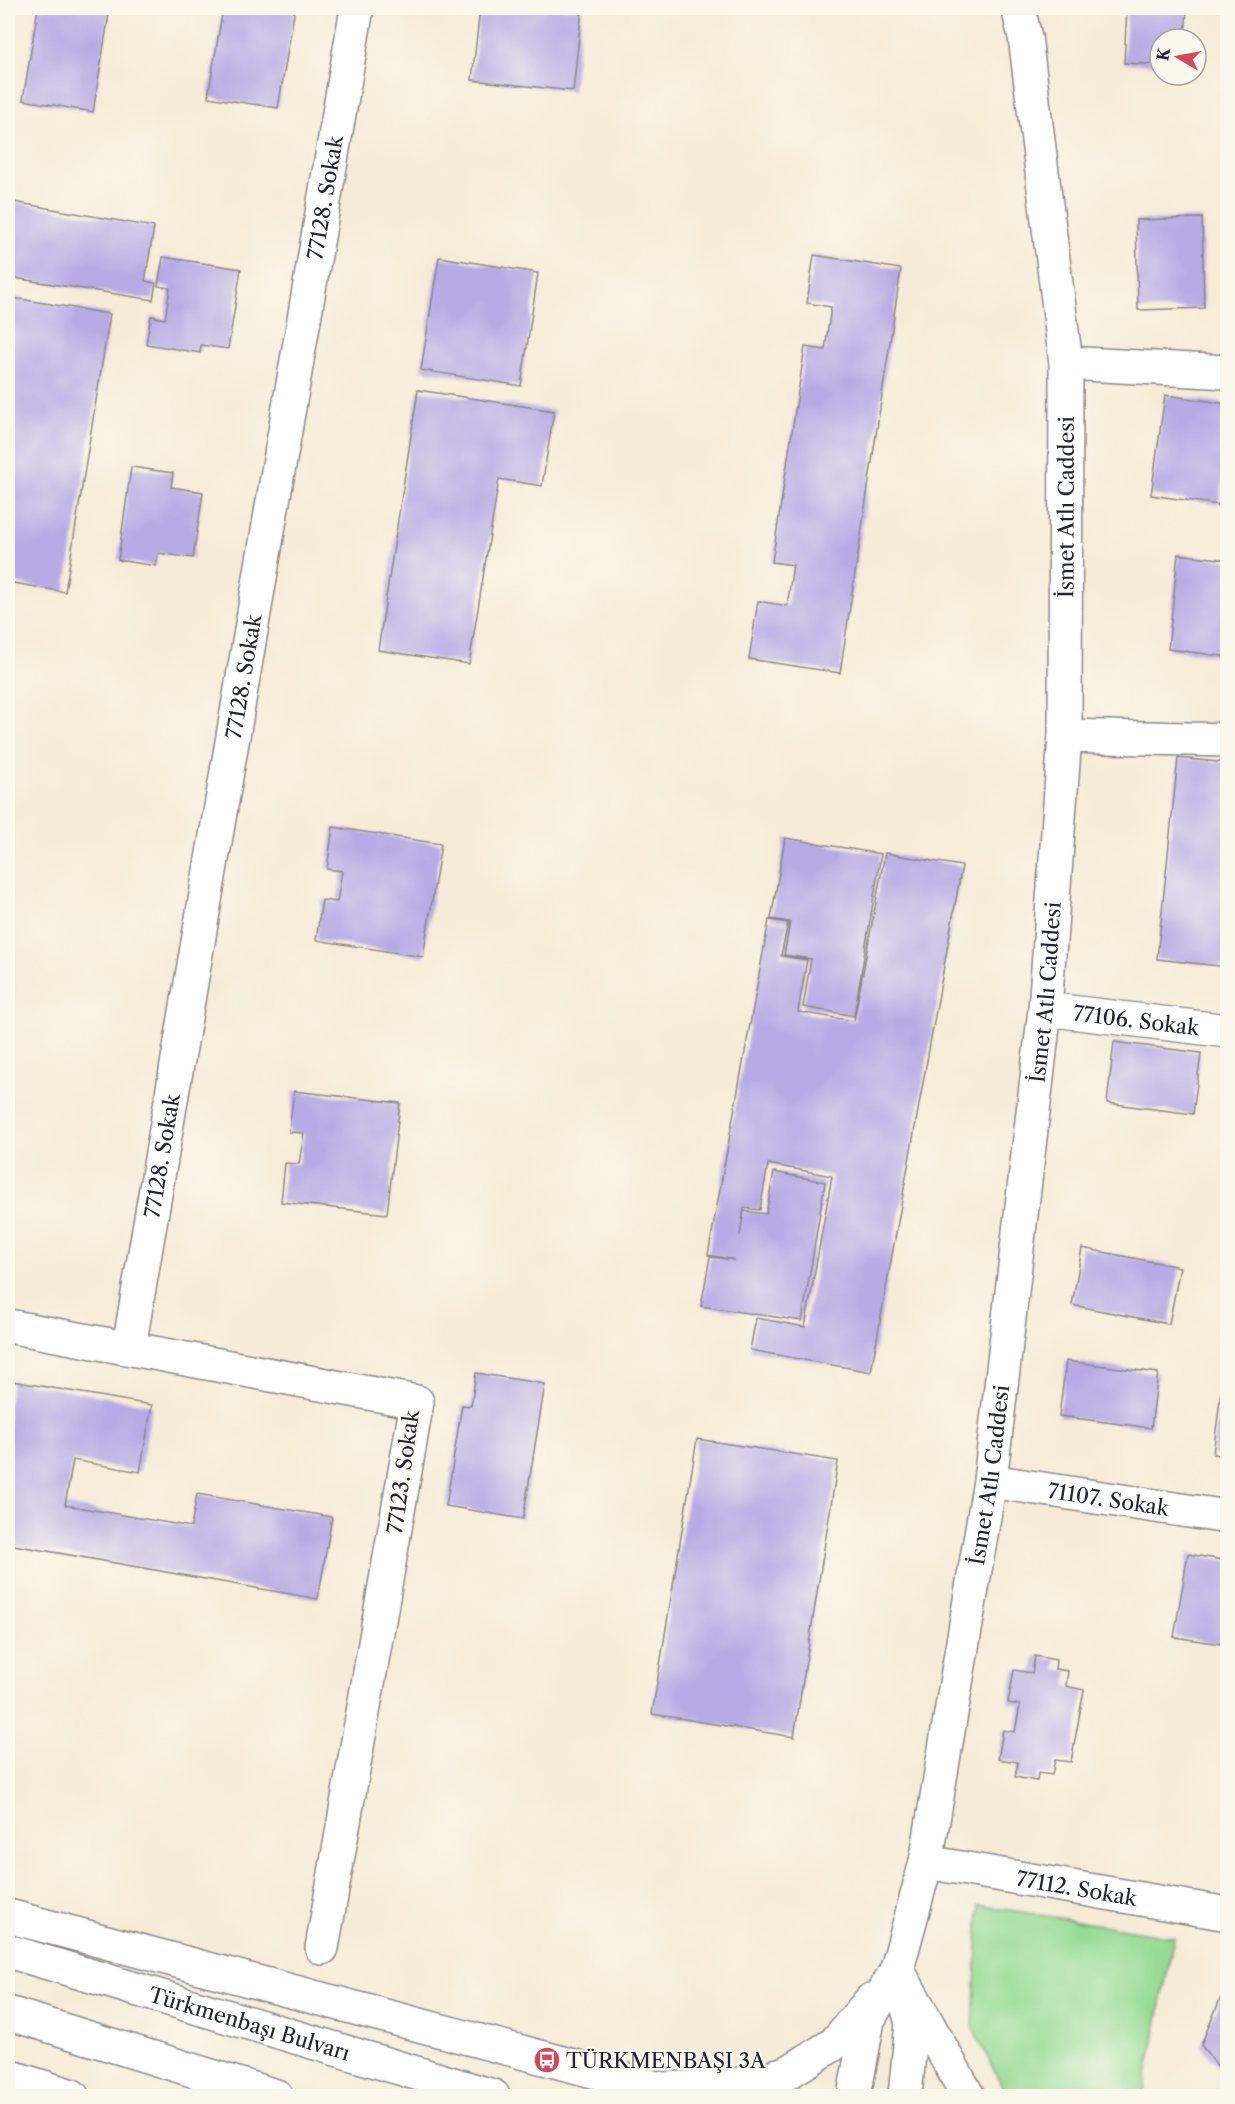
<svg xmlns="http://www.w3.org/2000/svg" width="1235" height="2104" viewBox="0 0 1235 2104" font-family="'Libre Caslon Text',serif">
  <style>
    .green { fill: #95db94; stroke: #5c7e68; stroke-width: 1.5 }
    .building { fill: #b7aae5 }
    .lines { fill: none; stroke-linecap: round; stroke-linejoin: round }
    .street-casing { stroke: #8c8688; stroke-width: 36 }
    .secondary-casing { stroke: #8c8688; stroke-width: 36 }
    .primary-casing { stroke: #8c8688; stroke-width: 36 }
    .street { stroke: #fff; stroke-width: 33 }
    .secondary { stroke: #fff; stroke-width: 33 }
    .primary { stroke: #fff; stroke-width: 33 }
    .labels { text-anchor: middle; dominant-baseline: central; stroke-width: 5; stroke-linejoin: round; paint-order: stroke }
    .street-label { font-size: 21px; fill: #22223b; stroke: #fbf7ec }
    .poi-label { font-size: 21px; fill: #22223b; stroke: #fbf7ec; text-anchor: start }
  </style>
  <rect width="100%" height="100%" fill="#fbf7ec"/>
  <filter id="ink" filterUnits="userSpaceOnUse"><feTurbulence type="fractalNoise" baseFrequency=".0167" numOctaves="2"/><feDisplacementMap in="SourceGraphic" scale="12" xChannelSelector="R" yChannelSelector="G"/><feConvolveMatrix kernelMatrix="1 2 1 2 8 2 1 2 1" color-interpolation-filters="sRGB"/></filter>
  <filter id="wash" filterUnits="userSpaceOnUse"><feTurbulence type="fractalNoise" baseFrequency=".008" numOctaves="4" result="noise"/><feDisplacementMap in="SourceGraphic" scale="24" xChannelSelector="R" yChannelSelector="G"/><feGaussianBlur stdDeviation="1.35" result="paint"/><feColorMatrix in="noise" values="0 0 0 0 0 0 0 0 0 0 0 0 0 0 0 0 0 1.4 0 .05"/><feComposite in="paint" operator="in"/></filter>
  <g filter="url(#wash)">
    <rect width="100%" height="100%" fill="#f6ebd6"/>
    <path class="green" d="M979,1905L1174,1937L1143,2096H1007L973,2028Z"/>
    <g id="blocks">
      <path class="building" d="M38,8H110L93,112L23,100Z
        M223,8H295L278,108L208,97Z
        M480,8H582L573,91L472,80Z
        M1127,8H1187L1185,39H1160V65L1124,63Z
        M8,201L154,227L145,281L156,283L153,300L8,277Z
        M1202,218L1204,308L1138,310L1136,220Z
        M814,255L901,269L840,673L749,659L758,601L787,606L793,565L772,562L805,347L825,350L831,307L807,303Z
        M163,257L241,269L228,349L201,345L200,353L146,344L151,316L165,319L170,288L158,286Z
        M439,257L538,273L521,386L421,370Z
        M8,297L110,314L65,592L8,582Z
        M418,390L554,411L542,486L499,479L469,664L378,650Z
        M1165,395L1228,404V445L1219,505L1151,495Z
        M131,467L173,473L171,487L203,492L193,558L158,553L156,566L118,560Z
        M1178,554L1228,560V657L1168,649Z
        M1178,758L1228,763V967L1157,959Z
        M333,827L441,844L423,957L316,940L322,900L337,902L342,871L327,869Z
        M785,838L881,854L854,1016L803,1007L811,959L784,955L790,922L771,919Z
        M885,853L962,866L871,1372L750,1350L756,1318L805,1327L832,1176L768,1164L760,1210L744,1208L740,1236L744,1211L766,1214L774,1172L825,1182L802,1321L701,1306L710,1257L735,1260L708,1255L769,920L788,923L781,956L807,960L798,1012L854,1021Z
        M1114,1042L1201,1053L1193,1114L1107,1103Z
        M294,1091L400,1103L387,1214L281,1202L285,1163L299,1164L304,1133L289,1132Z
        M1082,1248L1180,1267L1169,1324L1072,1305Z
        M1066,1361L1158,1373L1151,1428L1059,1416Z
        M476,1373L545,1384L523,1519L446,1506L462,1405L471,1406Z
        M12,1381L152,1405L140,1472L73,1460L65,1505L191,1527L197,1494L332,1517L318,1599L8,1544V1406Z
        M1221,1392L1228,1393V1456L1213,1454Z
        M697,1439L838,1461L794,1737L652,1714Z
        M1188,1554L1228,1561V1645L1174,1637Z
        M1035,1656L1056,1660L1055,1669L1068,1671L1066,1686L1084,1690L1071,1762L1055,1760L1052,1775L1038,1773L1037,1781L1015,1777L1018,1762L998,1759L1003,1730L1015,1732L1020,1705L1008,1703L1014,1670L1032,1673Z
        M1228,1980V2070L1219,2068L1201,2045Z"/>
    </g>
  </g>
  <g filter="url(#ink)">
    <use href="#blocks" fill-opacity="0" stroke="#8c8688" stroke-width="1.5"/>
    <g class="lines">
      <defs>
        <g id="street">
          <path d="M1066,363L1228,372"/>
          <path d="M1065,736L1228,740"/>
          <path id="s1" d="M1045,1009L1228,1031"/>
          <path d="M8,1326L417,1402L322,1948"/>
          <path id="s2" d="M129,1347L357,8"/>
          <path id="s3" d="M990,1481L1228,1517"/>
          <path id="s4" d="M926,1862L1228,1914"/>
        </g>
        <g id="secondary">
          <path d="M8,1916L687,2096"/>
          <path d="M897,1969L968,2096"/>
          <path d="M904,1995L912,2023L905,2096"/>
          <path d="M8,2076L72,2096"/>
          <path d="M662,2089L732,2086L787,2073L834,2044L871,2000"/>
          <path id="s5" d="M854,2096L868,2020L897,1969L926,1862L990,1481L1045,1009L1065,736L1066,363L1025,37L1018,8"/>
        </g>
        <g id="primary">
          <path id="s6" d="M8,1951L493,2096"/>
          <path d="M8,2013L276,2096"/>
        </g>
      </defs>
      <use href="#street" class="street-casing"/>
      <use href="#secondary" class="secondary-casing"/>
      <use href="#primary" class="primary-casing"/>
      <use href="#street" class="street"/>
      <use href="#secondary" class="secondary"/>
      <use href="#primary" class="primary"/>
    </g>
  </g>
  <defs>
    <symbol id="bus-disc" viewBox="-11 -11 22 22"><circle r="9.5" fill="#d1495b" stroke="#fbf7ec"/><path d="M-5-6H5V4H4V6H2V4H-2V6H-4V4H-5ZM-3.5-4V0h7V-4ZM-3.5 1.2v1.5H-2V1.2ZM2 1.2v1.5H3.5V1.2Z" fill="#fff"/></symbol>
  </defs>
  <g fill-rule="evenodd">
    <use href="#bus-disc" x="532" y="2045" width="30" height="30"/>
  </g>
  <g class="labels">
    <g class="street-label">
      <text stroke="none"><textPath href="#s2" startOffset="1166">77128. Sokak</textPath></text>
      <text stroke="none"><textPath href="#s5" startOffset="1611">İsmet Atlı Caddesi</textPath></text>
      <text stroke="none"><textPath href="#s2" startOffset="680">77128. Sokak</textPath></text>
      <text stroke="none"><textPath href="#s5" startOffset="1125">İsmet Atlı Caddesi</textPath></text>
      <text stroke="none"><textPath href="#s1" startOffset="92">77106. Sokak</textPath></text>
      <text stroke="none"><textPath href="#s2" startOffset="194">77128. Sokak</textPath></text>
      <text transform="translate(403 1472) rotate(-82)">77123. Sokak</text>
      <text stroke="none"><textPath href="#s5" startOffset="639">İsmet Atlı Caddesi</textPath></text>
      <text stroke="none"><textPath href="#s3" startOffset="120">71107. Sokak</textPath></text>
      <text stroke="none"><textPath href="#s4" startOffset="153">77112. Sokak</textPath></text>
      <text stroke="none"><textPath href="#s6" startOffset="252">Türkmenbaşı Bulvarı</textPath></text>
    </g>
    <g class="poi-label">
      <text x="566" y="2060">TÜRKMENBAŞI 3A</text>
    </g>
  </g>
  <rect width="1235" height="2104" fill="none" stroke="#fbf7ec" stroke-width="30"/>
  <g transform="translate(1178 57) rotate(280)"><circle r="28" fill="#fbf7ec" stroke="#a4a2a5" stroke-width="1.5"/>
  <path d="M0-4.5L10 22L0 15L-10 22Z" fill="#d1495b"/>
  <text y="-9" font-size="16" font-weight="bold" text-anchor="middle" fill="#22223b">K</text>
  </g>
</svg>
